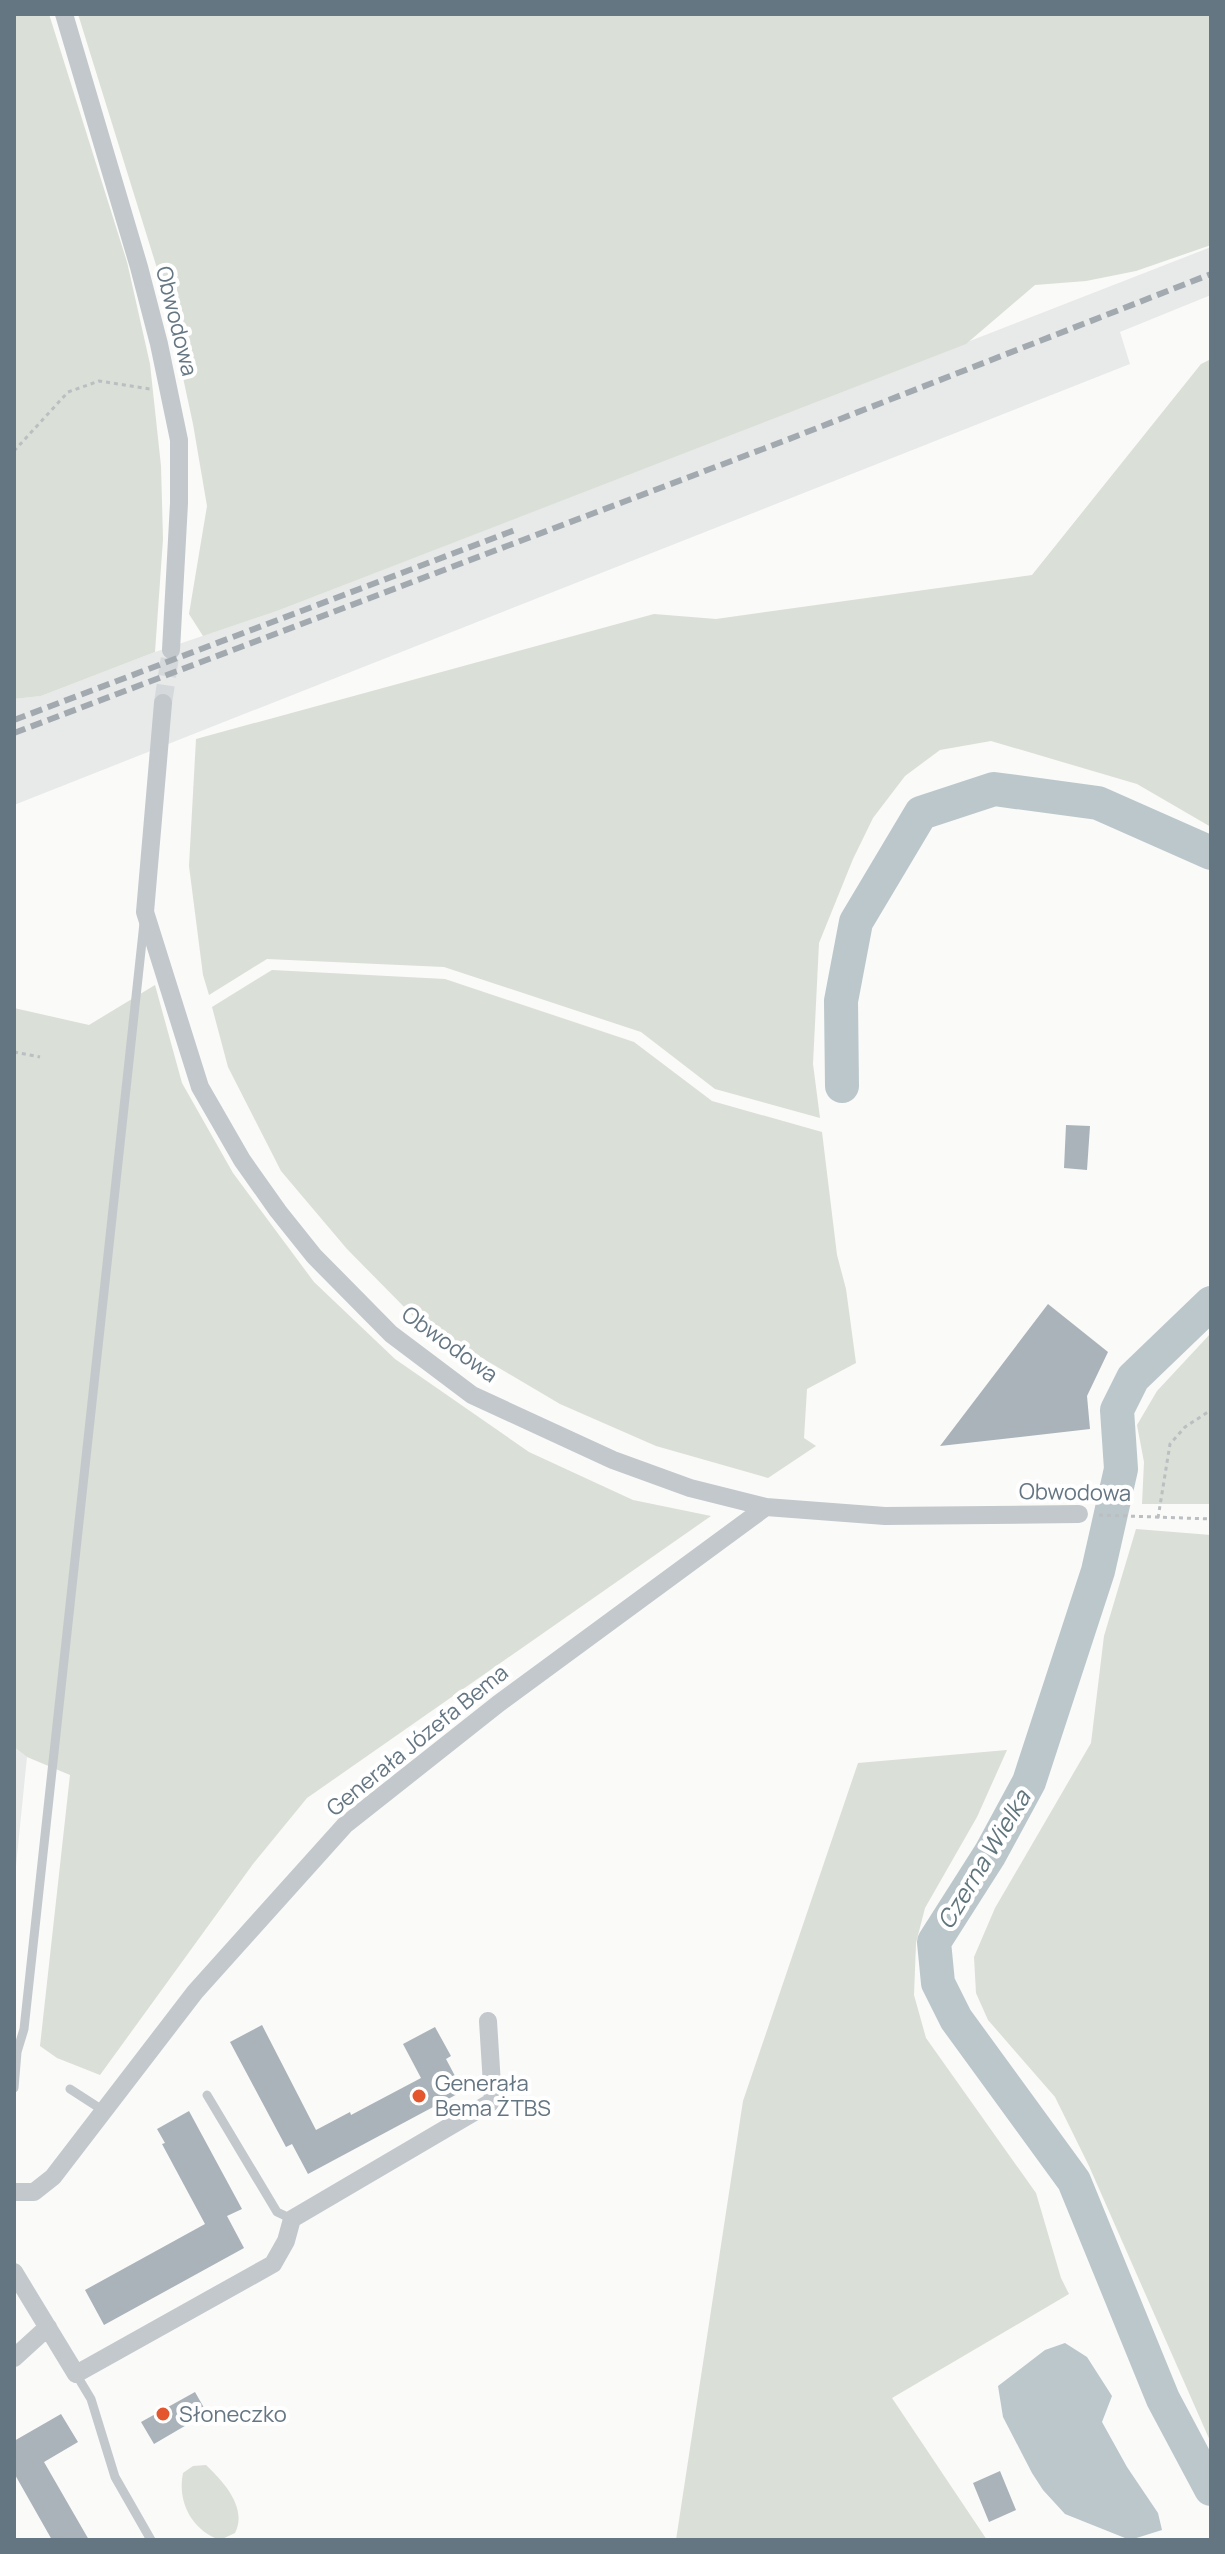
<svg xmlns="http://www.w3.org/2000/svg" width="1225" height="2554" viewBox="0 0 1225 2554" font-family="Manrope,sans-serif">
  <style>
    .built { fill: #e8e9e9 }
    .green { fill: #dadfd7 }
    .water { fill: #bbc7cb }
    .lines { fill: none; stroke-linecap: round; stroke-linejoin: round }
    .river { stroke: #bbc7cb; stroke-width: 34 }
    .building { fill: #aab3b9 }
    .street-tunnel { stroke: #d5d9db; stroke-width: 18; stroke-dasharray: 18 9; stroke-linecap: butt }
    .path { stroke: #bbbfc2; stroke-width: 3; stroke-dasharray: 4 4; stroke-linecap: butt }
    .lane { stroke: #c3c8cc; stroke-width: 9 }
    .street { stroke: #c3c8cc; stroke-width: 18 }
    .rail { stroke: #a2aab0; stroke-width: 6; stroke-dasharray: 12 6; stroke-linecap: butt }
    .poi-dot { fill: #e4572e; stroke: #fff; stroke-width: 3 }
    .labels { text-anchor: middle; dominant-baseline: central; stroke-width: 8; stroke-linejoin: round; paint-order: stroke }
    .street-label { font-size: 22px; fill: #657683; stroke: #fff }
    .poi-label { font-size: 22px; fill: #657683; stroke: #fff; text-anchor: start }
    .water-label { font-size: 24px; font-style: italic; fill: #60757c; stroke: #fff }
  </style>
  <rect width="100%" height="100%" fill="#fafaf8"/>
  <path class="built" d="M1211,247V295L1120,332L1130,364L14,805V699L41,696L155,652L277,611Z
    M14,1747L27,1757L14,1886Z"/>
  <path class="green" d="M14,14H49L127,262L150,364L161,466L163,539L155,652L41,696L14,699Z
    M78,14H1211V245L1136,271L1086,281L1035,285L966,344L277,611L203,636L189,614L207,506L193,424L165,294Z
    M1211,359V827L1137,784L991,741L940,750L905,776L873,818L853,859L819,943L813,1064L820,1118L715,1089L641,1032L444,967L267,959L209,995L203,975L189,866L196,739L654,614L716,619L1032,575L1201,364Z
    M272,970L445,979L634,1042L712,1101L822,1132L837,1255L846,1289L856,1363L807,1389L804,1438L816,1446L768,1478L656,1446L560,1404L416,1319L347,1249L281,1171L228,1067L212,1007Z
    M155,985L182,1083L233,1173L314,1282L395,1359L529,1452L633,1500L711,1516L307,1798L253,1864L100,2075L57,2058L40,2046L70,1775L27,1757L14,1747V1008L89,1025Z
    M1211,1333V1504H1142L1144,1462L1137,1425L1157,1391Z
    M1136,1529L1211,1535V2443L1089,2166L1055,2097L988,2020L976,1993L974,1957L995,1908L1091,1743L1104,1636Z
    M1007,1750L977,1817L925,1908L916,1943L914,1995L926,2038L1036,2193L1061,2278L1069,2294L892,2398L987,2540H676L743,2101L858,1763Z
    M206,2465C223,2481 248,2508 235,2533L220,2540C192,2530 177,2502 183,2473L193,2466Z"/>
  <path class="water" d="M1065,2343L1087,2357L1112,2396L1102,2422L1127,2467L1158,2513L1162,2530L1130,2540L1065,2514L1043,2490L1032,2473L1003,2417L998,2386L1045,2350Z"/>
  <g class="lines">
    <path class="river" d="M842,1086L841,1001L856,922L921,813L994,789L1098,803L1211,853
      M1211,1303L1133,1378L1117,1410L1121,1469L1098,1571L1029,1782L990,1854L934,1942L938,1983L956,2019L1074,2181L1163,2399L1211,2489"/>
  </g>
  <path class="building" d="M1066,1125L1090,1126L1087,1170L1064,1168Z
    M1048,1304L1108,1352L1087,1396L1090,1429L940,1446Z
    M262,2025L316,2130L350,2112L351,2115L421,2078L403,2044L435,2027L451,2056L446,2059L463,2091L308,2174L292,2144L286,2147L230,2042Z
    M189,2111L242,2209L227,2216L244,2248L104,2325L85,2290L205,2224L162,2144L165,2143L157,2129Z
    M195,2392L207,2413L154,2444L141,2422Z
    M61,2414L78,2442L44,2462L89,2540H52L14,2473V2441Z
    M1000,2471L1016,2510L989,2522L973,2483Z"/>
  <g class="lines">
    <path class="street-tunnel" d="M163,703L171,650"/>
    <path class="path" d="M14,451L68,392L99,381L150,389
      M14,1052L40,1057
      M1099,1515L1211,1519
      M1158,1518L1170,1444L1185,1427L1211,1410"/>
    <path class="lane" d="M14,2088L17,2052L24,2029L144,923
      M70,2089L104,2111
      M207,2095L277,2212L292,2219
      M76,2374L91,2399L115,2477L151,2540"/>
    <path class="street" d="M64,14L139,267L159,344L179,440V503L171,650
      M163,703L145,912L200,1087L242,1160L278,1211L314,1256L391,1334L472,1395L613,1460L690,1488L766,1507L885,1516L1079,1514
      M14,2192H34L53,2177L195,1992L345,1825L498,1704L766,1507
      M14,2272L76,2374L273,2264L286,2241L292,2219L493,2101L488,2021
      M14,2358L48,2327"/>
    <path class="rail" d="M14,720L515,530
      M14,733L784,441L1211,274"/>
  </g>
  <g class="poi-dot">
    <circle cx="419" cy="2096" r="8"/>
    <circle cx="163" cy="2414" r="8"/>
  </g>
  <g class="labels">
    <g class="street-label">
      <text transform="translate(177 321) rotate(76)">Obwodowa</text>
      <text transform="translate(450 1344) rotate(36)">Obwodowa</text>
      <text transform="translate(1075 1492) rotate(1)">Obwodowa</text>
      <text transform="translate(417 1740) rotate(-39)">Generała Józefa Bema</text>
    </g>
    <g class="poi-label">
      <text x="435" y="2083">Generała<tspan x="435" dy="25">Bema ŻTBS</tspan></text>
      <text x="179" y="2414">Słoneczko</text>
    </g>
    <g class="water-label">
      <text transform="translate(983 1859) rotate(-59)">Czerna Wielka</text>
    </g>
  </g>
  <rect width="1225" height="2554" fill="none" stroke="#657683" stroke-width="32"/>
</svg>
